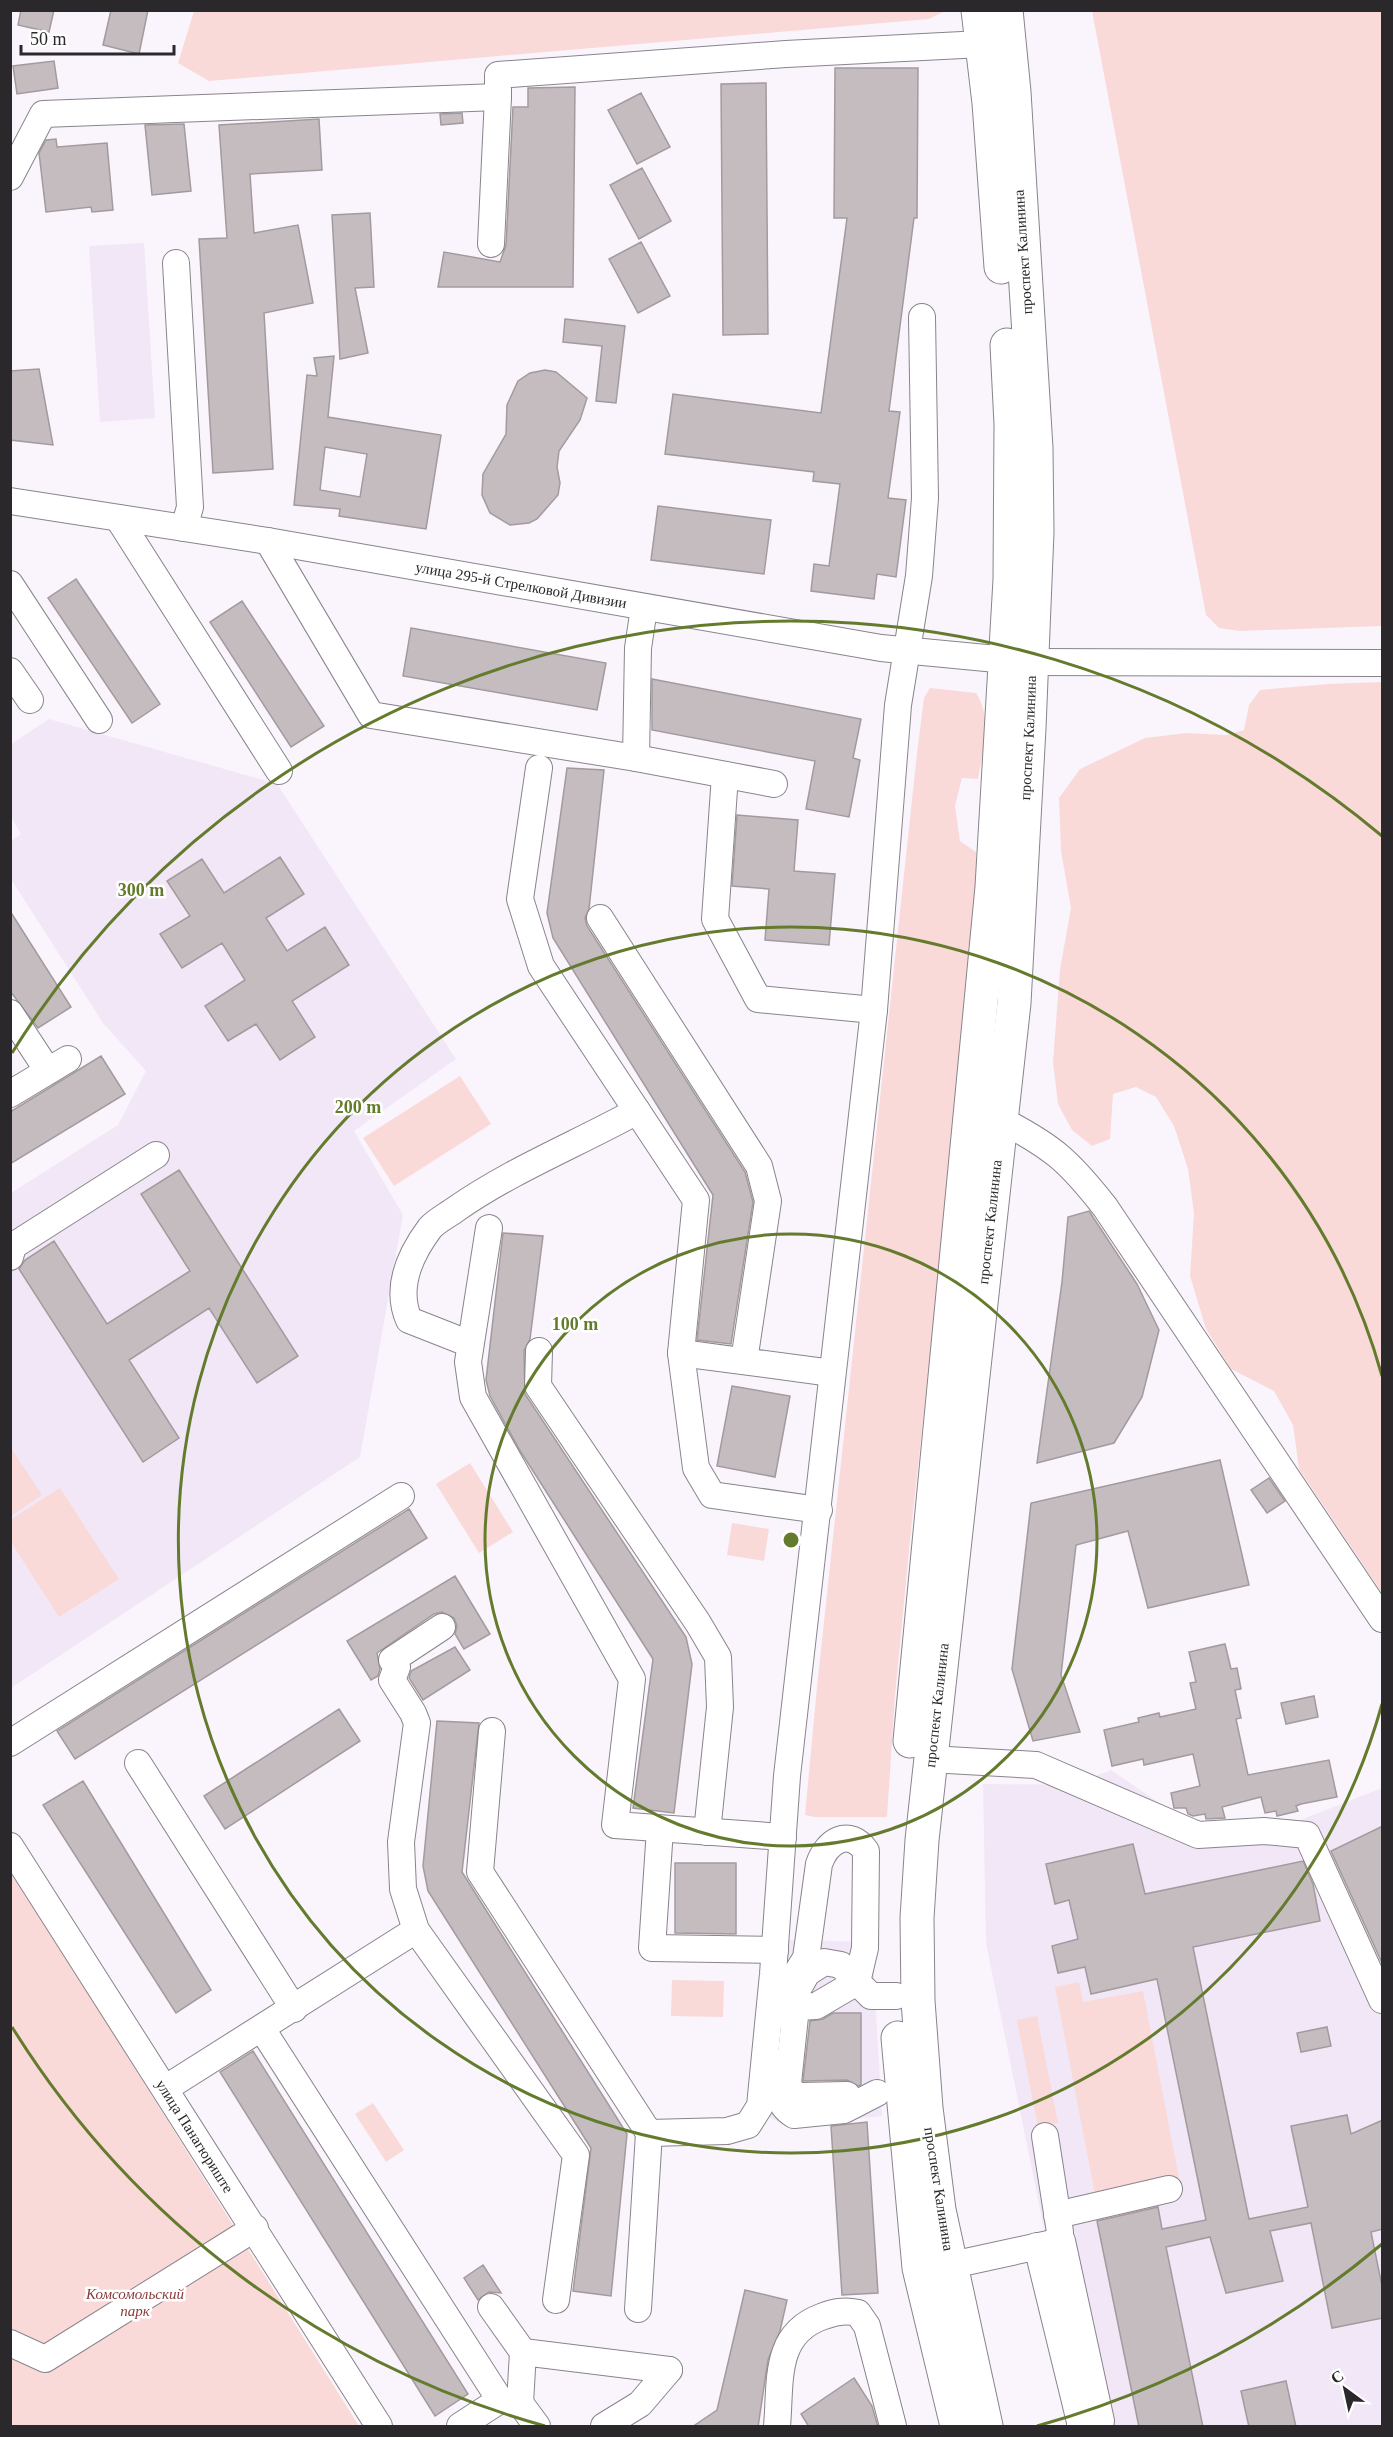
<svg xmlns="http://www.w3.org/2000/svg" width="1393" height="2437" viewBox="0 0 1393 2437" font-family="Georgia,serif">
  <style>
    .built { fill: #f1e7f6 }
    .green { fill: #fadad8 }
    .building { fill: #c5bcc0; stroke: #a39a9e; stroke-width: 1.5; fill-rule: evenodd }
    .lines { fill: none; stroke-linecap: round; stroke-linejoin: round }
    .minor-casing { stroke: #89848c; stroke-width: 28 }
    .major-casing { stroke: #89848c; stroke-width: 35 }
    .minor { stroke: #fff; stroke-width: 26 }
    .major { stroke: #fff; stroke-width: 33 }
    .ring { fill: none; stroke: #647b2d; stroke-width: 3 }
    .labels { text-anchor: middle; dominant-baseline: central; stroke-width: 5; stroke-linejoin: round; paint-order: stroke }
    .street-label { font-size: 15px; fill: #2a282b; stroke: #fff }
    .park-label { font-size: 15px; font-style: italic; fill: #873b3c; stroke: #fff }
    .centre { fill: #647b2d; stroke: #fff; stroke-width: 3 }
    .ring-label { font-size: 18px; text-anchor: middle; font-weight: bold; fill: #647b2d; stroke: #fff; stroke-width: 5; stroke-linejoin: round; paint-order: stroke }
  </style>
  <rect width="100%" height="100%" fill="#faf5fd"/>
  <path class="built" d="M144,243L155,418L100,422L89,246Z
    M49,719L277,784L456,1059L354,1131L403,1215L360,1457L11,1688V1193L118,1125L146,1071L103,1023L11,879V841L21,834L11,817V744Z
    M1111,1770L1190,1824L1245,1819L1285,1826L1382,1788V2426H1084L986,1943L983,1784L1073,1785Z
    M786,1940L872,1942L882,2116L786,2126L770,2118L767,2112Z"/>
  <path class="green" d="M194,11V10L945,11L929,19L209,81L178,63Z
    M1092,11H1382V626L1240,631L1219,628L1206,615Z
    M1382,682V1593L1299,1469L1293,1425L1274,1391L1231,1369L1206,1329L1190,1276L1194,1213L1188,1169L1174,1126L1156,1097L1136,1087L1113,1094L1110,1139L1092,1146L1072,1130L1058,1104L1053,1062L1060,969L1071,908L1061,851L1059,798L1080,769L1145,738L1186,733L1227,735L1244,730L1249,705L1260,690L1328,684Z
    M930,688L976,693C993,719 983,749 978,779L962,778L955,806L960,841L976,852L980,898L910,1540L895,1696L887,1817H814L805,1815L817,1687L917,753L924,698Z
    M460,1076L491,1124L394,1186L363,1138Z
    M11,1448L42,1495L11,1516L10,1449Z
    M470,1463L513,1532L479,1553L436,1484Z
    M60,1488L119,1579L59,1617L11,1542L10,1520Z
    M732,1523L769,1529L764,1561L727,1555Z
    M11,1871L359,2426H11Z
    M672,1980L724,1981L723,2017L671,2016Z
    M1079,1982L1083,2002L1143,1991L1179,2178L1095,2194L1055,1987Z
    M1037,2016L1058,2123L1038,2127L1017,2020Z
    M373,2103L404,2150L386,2162L355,2114Z"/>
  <path class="building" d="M21,10H54L49,32L18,25Z
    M111,10H148L139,54L103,45Z
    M54,61L58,88L17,94L13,66Z
    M835,68H918L917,218H914L889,411L900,412L888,498L906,500L896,577L877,574L874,599L811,591L814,564L829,566L840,484L813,481L814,472L665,454L673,394L821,413L847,218H834Z
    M766,83L768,334L723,335L721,84Z
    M575,87L573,287H438L444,252L500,262L506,245L513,107H528V88Z
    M641,93L670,147L637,164L608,110Z
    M462,113L463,123L441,125L440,114Z
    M319,119L322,170L250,174L254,233L298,225L313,303L264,313L273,469L213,473L199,239L227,238L219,125Z
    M184,124L191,191L152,195L145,125Z
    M56,139L57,147L107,143L113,210L92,212L91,207L46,212L39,153L46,140Z
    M642,168L671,221L639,239L610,185Z
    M370,213L374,287L355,288L368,353L340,359L332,215Z
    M641,242L670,296L638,313L609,259Z
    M565,319L625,326L616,403L596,401L602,346L563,342Z
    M334,356L328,417L441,435L426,529L339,516L340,509L294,505L307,375L317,376L314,358ZM325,447L367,454L360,497L320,490Z
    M39,369L53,445L10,440V371Z
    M545,370L556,372L587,398L580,420L559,451L557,467L560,483L558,495L537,519L529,523L510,525L490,513L482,495L483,474L506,434L507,405L518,381L530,373Z
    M658,506L771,520L764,574L651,560Z
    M76,579L160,704L132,723L48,598Z
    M242,601L324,726L291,747L210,622Z
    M411,628L606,663L597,710L403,676Z
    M652,679L861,719L853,758L860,760L849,817L806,809L815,761L652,730Z
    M567,768L604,770L589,909L585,918L587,926L745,1172L753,1202L731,1344L697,1340L713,1195L553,938L547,913Z
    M737,815L798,820L794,871L835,874L829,945L765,940L769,889L732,886Z
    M280,857L304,894L266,918L287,951L325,927L349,965L292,1001L315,1037L280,1060L256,1024L228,1041L205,1006L245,980L222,943L182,968L160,934L190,916L167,881L202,859L224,893Z
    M10,911L71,1007L38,1028L10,991Z
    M101,1056L125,1094L10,1164V1112Z
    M179,1170L298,1356L257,1383L209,1308L129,1360L179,1438L143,1462L19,1269L25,1260L54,1241L107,1324L190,1271L141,1194Z
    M1089,1211L1137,1284L1159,1330L1142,1397L1114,1443L1037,1463L1062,1282L1068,1217Z
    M503,1233L543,1236L530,1339L524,1351L525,1394L686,1637L692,1664L674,1813L633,1808L653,1659L519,1449L490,1396L486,1380Z
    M732,1386L790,1396L775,1477L717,1466Z
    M1220,1460L1249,1585L1148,1608L1128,1531L1076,1545L1061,1675L1080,1732L1033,1741L1012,1669L1031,1503Z
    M1269,1478L1285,1501L1267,1513L1251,1490Z
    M409,1509L427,1538L75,1759L57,1731Z
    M455,1576L490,1634L464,1649L455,1634L457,1626L454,1618L442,1612L434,1614L377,1653L380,1669L378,1676L371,1680L347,1641Z
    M1225,1644L1231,1669L1237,1668L1241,1689L1235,1690L1241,1718L1236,1719L1248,1775L1329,1760L1337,1797L1301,1804L1296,1806L1298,1811L1277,1816L1276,1811L1265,1813L1261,1797L1222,1807L1225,1818L1206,1819L1205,1814L1193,1816L1188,1814L1186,1808H1174L1171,1793L1200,1786L1193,1754L1144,1765L1143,1759L1112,1766L1104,1730L1139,1722L1138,1718L1159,1713L1160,1717L1196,1709L1190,1683L1196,1682L1189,1652Z
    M455,1647L470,1670L423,1700L409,1678L411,1671Z
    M1314,1696L1318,1717L1286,1724L1281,1703Z
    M339,1709L360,1741L225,1829L204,1796Z
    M437,1721L479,1723L462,1872L627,2134L611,2296L573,2291L591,2148L428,1891L423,1866Z
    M83,1781L211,1990L176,2013L43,1805Z
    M1383,1826V1965L1331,1851Z
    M1133,1844L1145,1894L1303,1861L1313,1884L1320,1921L1193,1947L1249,2219L1308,2207L1291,2126L1347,2115L1351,2134L1383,2120V2229L1371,2232L1383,2291V2318L1332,2328L1311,2223L1270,2231L1283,2281L1226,2293L1210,2237L1166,2247L1203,2427H1139L1097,2221L1158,2207L1162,2229L1206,2220L1157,1979L1091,1994L1085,1967L1058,1973L1052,1946L1078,1939L1069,1900L1055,1904L1046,1864Z
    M675,1863H736V1934L675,1933Z
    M833,2013H861V2085L858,2086L847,2080L803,2081L810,2021L823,2019Z
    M1327,2027L1331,2046L1301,2052L1297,2033Z
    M253,2051L468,2394L435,2416L220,2072Z
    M867,2122L878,2293L842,2295L831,2126Z
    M483,2265L501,2293L489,2292L478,2300L464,2278Z
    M745,2290L787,2300L780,2331L768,2360L758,2427H692L717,2410Z
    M854,2378L872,2406L878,2427H809L801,2414Z
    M1286,2381L1296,2427H1249L1241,2391Z"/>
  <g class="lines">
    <defs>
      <g id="minor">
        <path d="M10,177L43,114L498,97V75L786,54L982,44"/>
        <path d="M491,244L498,97"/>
        <path d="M176,263L190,507L184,528"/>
        <path id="s1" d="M10,501L268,541L881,648L1007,660"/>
        <path d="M118,518L279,771"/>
        <path d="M268,541L371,715L636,758"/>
        <path d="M10,584L99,720"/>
        <path d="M644,608L638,648L636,758L774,784"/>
        <path d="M1031,662L1382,663"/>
        <path d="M10,671L30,700"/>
        <path d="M539,768L520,899L541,966L696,1200L681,1353L696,1468L712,1495L819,1510"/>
        <path d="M725,775L715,919L758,999L874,1010"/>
        <path d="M600,918L759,1166L768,1201L744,1361"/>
        <path d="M10,1013L48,1071"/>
        <path d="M10,1094L68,1059"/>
        <path d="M1001,1120C1053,1147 1069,1161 1105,1207L1382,1619"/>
        <path d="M489,1228L468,1362L473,1397L632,1679L615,1825L783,1837"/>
        <path d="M10,1257L13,1246L156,1155"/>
        <path d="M470,1344L409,1320C395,1288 409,1256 430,1228C436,1221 448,1215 456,1209C512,1170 577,1144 637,1111"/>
        <path d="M539,1351L538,1386L698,1623L718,1657L720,1707L707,1832"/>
        <path d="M681,1353L832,1373"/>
        <path d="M442,1627L392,1660L397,1667L392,1680L413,1713L417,1723L401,1842L403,1889L416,1930L576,2155L556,2300"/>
        <path d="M492,1731L480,1872L649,2133L727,2131L748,2125L760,2106L773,1974L787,1776L874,1010L898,705L919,576L925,498L922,317"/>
        <path d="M10,1743L401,1496"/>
        <path d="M930,1759L1036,1765L1198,1835L1264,1831L1307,1835L1382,2000"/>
        <path d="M138,1763L294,2009"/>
        <path d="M660,1829L652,1948L775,1950"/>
        <path id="s2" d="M10,1846L379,2426"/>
        <path d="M799,1987L807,1973L824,1962L841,1965L857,1982"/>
        <path d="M785,2015L789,1985L806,1958L819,1864C827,1841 849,1827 866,1851L865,1948L857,1982"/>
        <path d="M262,2029L500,2400L460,2426"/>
        <path d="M779,2063C777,2084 774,2103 794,2115L844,2110L877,2093"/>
        <path d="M166,2088L416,1930"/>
        <path d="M847,2095L801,2096C793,2095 791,2091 788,2083L796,2007L816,2006L857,1982L871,1996H896"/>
        <path d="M1045,2136L1060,2232"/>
        <path d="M1057,2215L1169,2189"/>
        <path d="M1037,2246L1081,2426"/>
        <path d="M952,2265L1062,2241L1101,2421L1080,2426"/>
        <path d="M491,2307L523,2352"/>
        <path d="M638,2309L649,2133"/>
        <path d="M10,2343L45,2359L255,2228"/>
        <path d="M500,2400L520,2403L523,2352L669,2370"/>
        <path d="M520,2403L537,2426"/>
        <path d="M604,2426L640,2404L669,2370"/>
        <path d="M777,2426C781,2383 773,2335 821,2317C834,2312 844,2310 858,2313L867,2326L893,2426"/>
      </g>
      <g id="major">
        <path d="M978,10L989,103L1001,267"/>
        <path d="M910,1741L992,887L1010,580L1011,424L1007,345"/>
        <path d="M898,2038L919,2268L957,2426"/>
        <path id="s3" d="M986,2426L939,2210L926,2108L918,2001L917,1918L922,1840L1014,1003L1029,728L1037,532L1036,448L1014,92L1006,10"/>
      </g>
    </defs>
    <use href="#minor" class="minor-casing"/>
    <use href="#major" class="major-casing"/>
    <use href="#minor" class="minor"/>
    <use href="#major" class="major"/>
  </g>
  <g class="ring">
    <circle cx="791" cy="1540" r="306"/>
    <path d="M1382 1704A613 613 0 1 1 1382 1376"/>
    <path d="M1382 2244A919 919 0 0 1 1037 2426M545 2426A919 919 0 0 1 12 2027M12 1053A919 919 0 0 1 1382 836"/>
  </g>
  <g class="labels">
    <g class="street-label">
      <text transform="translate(1023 252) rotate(-94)">проспект Калинина</text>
      <text stroke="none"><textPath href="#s1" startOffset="518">улица 295-й Стрелковой Дивизии</textPath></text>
      <text stroke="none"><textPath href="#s3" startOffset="1700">проспект Калинина</textPath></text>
      <text stroke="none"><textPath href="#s3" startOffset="1214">проспект Калинина</textPath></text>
      <text stroke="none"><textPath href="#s3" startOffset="728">проспект Калинина</textPath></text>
      <text stroke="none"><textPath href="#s2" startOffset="344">улица Панагюриште</textPath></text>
      <text transform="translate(939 2189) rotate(81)">проспект Калинина</text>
    </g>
    <g class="park-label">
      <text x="135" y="2294">Комсомольский<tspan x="135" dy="17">парк</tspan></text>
    </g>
  </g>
  <circle cx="791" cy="1540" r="9" class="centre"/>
  <g class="ring-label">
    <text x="141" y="896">300 m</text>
    <text x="358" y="1113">200 m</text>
    <text x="575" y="1330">100 m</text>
  </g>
  <rect width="1393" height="2437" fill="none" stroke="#2a282b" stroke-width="24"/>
  <g transform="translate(1345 2389) rotate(327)" stroke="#ffffff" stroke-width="4.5" paint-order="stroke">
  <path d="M0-4.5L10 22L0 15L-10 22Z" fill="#2a282b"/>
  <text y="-9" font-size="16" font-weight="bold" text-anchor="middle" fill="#2a282b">С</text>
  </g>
  <path d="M21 45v9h153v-9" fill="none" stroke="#2a282b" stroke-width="3"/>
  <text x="30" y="45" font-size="18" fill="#2a282b" stroke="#ffffff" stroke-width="4.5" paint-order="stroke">50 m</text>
</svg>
